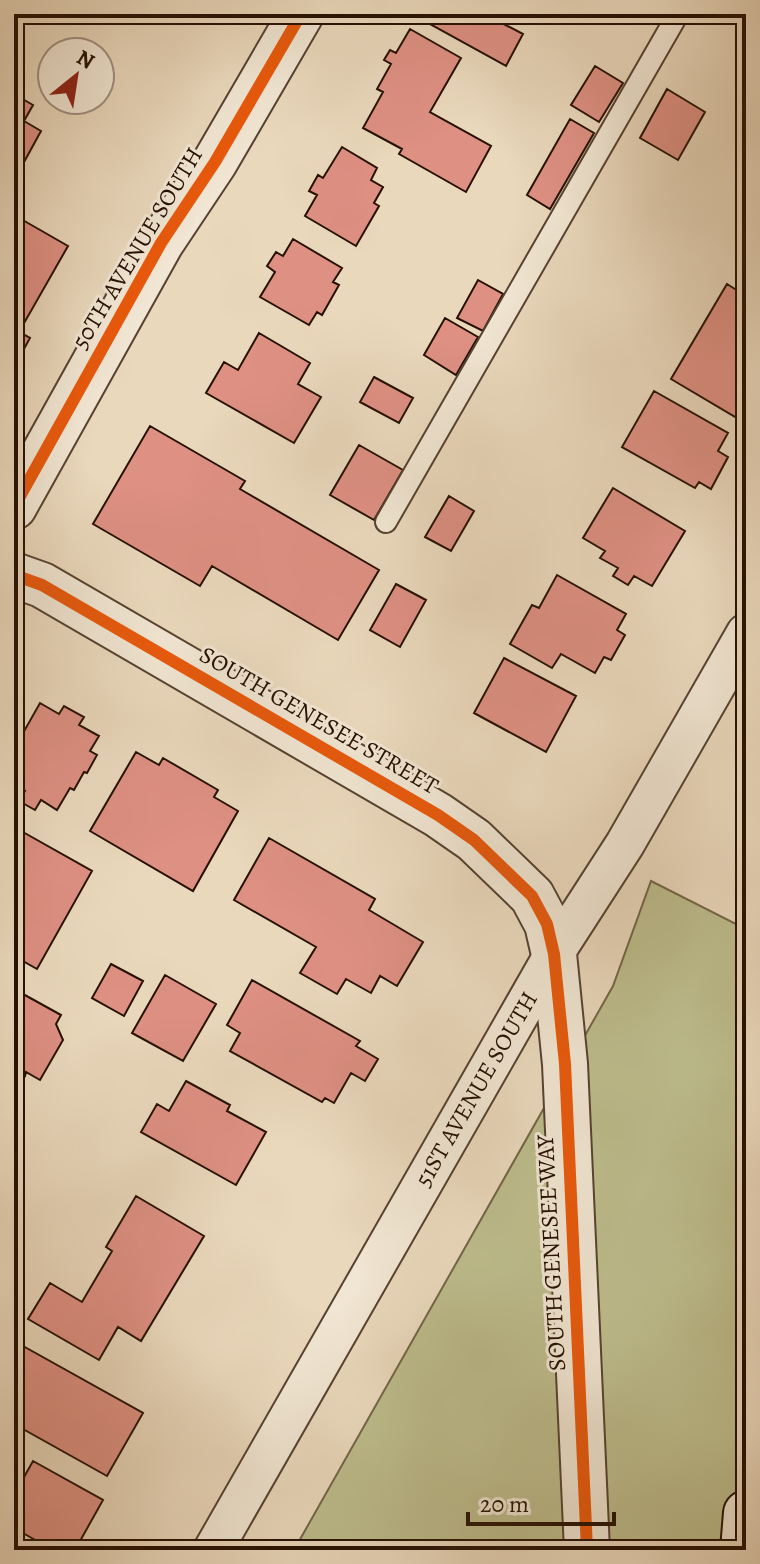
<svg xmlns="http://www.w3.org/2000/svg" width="760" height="1564" viewBox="0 0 760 1564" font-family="Alegreya,serif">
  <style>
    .green { fill: #bdbc8c; stroke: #716647; stroke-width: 2 }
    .building { fill: #de9083; stroke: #251002; stroke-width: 2 }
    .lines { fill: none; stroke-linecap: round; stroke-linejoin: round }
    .service-casing { stroke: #564230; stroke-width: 24 }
    .minor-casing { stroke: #564230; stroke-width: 42 }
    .tertiary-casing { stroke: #564230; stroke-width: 48 }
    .secondary-casing { stroke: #251002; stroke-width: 48 }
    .service { stroke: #f1e6d3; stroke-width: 20 }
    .minor { stroke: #f1e6d3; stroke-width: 38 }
    .tertiary { stroke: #f1e6d3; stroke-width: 44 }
    .secondary { stroke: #f1e6d3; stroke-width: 44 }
    .cycleway-casing { stroke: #f1e6d3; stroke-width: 17 }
    .cycleway { stroke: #e8590c; stroke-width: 12 }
    .labels { text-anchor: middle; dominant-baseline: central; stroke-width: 6; stroke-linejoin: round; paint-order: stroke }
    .street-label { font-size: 24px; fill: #251002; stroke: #f1e6d3 }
  </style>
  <rect width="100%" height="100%" fill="#ead8bc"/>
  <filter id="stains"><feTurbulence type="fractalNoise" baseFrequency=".0025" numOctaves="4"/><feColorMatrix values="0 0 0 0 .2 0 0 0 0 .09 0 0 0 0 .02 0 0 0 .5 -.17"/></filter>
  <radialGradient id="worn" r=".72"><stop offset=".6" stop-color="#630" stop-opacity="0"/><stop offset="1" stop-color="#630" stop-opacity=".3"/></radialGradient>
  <path class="green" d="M651,881L746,929V1550H294L613,986Z"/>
  <path class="building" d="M419,14H497L494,19L523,34L506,66L417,17Z
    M410,29L461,58L430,112L491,146L466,192L399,154L402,149L363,128L383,92L377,89L391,64L384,60L390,50L396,53Z
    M595,66L623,83L599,122L571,105Z
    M667,89L705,112L678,160L640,138Z
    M14,94L33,105L24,121L41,131L24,162L14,156Z
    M570,119L594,133L550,209L527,195Z
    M342,147L377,168L371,180L383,187L374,203L379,206L356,246L305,216L317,195L309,191L318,175L323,178Z
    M14,215L68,246L23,325L14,320Z
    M293,239L342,268L333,282L339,285L322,315L317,312L309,325L260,297L275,272L267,266L276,252L283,256Z
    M478,280L503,294L483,331L457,318Z
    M727,284L746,296V402L737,418L671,379Z
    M445,318L478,337L456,375L424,355Z
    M14,329L30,338L14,367Z
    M259,333L310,363L298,384L321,397L294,443L206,393L224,362L238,370Z
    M374,377L413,398L399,423L360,402Z
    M654,391L728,433L718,451L728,457L711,489L699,482L695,488L622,447Z
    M150,426L245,481L240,489L379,570L338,640L212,566L200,586L93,524Z
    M359,445L403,470L374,520L330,495Z
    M613,488L685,531L652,586L634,576L628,585L613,576L618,568L600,558L605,551L583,538Z
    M449,496L474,511L451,551L425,537Z
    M557,575L626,614L617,630L625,635L611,660L604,657L595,673L561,654L552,668L510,644L532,605L539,608Z
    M396,584L426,600L400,647L370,630Z
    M504,658L576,696L546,752L474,713Z
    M40,703L59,714L64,706L84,717L79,725L99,736L90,751L97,755L87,773L84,772L74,790L70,788L57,810L41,800L35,810L19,801L25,791L14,785V749Z
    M136,752L159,765L163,758L218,790L214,797L238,811L193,891L90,831Z
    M14,827L92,871L37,969L14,956Z
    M269,838L375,899L369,910L423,942L397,986L380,976L371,993L346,979L337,994L300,973L316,947L234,900Z
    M111,964L143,981L124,1016L92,998Z
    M165,975L216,1004L183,1061L132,1033Z
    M252,980L360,1041L356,1046L378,1059L365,1081L351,1073L334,1103L325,1098L322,1102L230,1051L240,1033L227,1025Z
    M14,989L61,1015L56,1024L63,1040L40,1080L26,1072L25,1076L14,1070Z
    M186,1081L230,1105L227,1111L266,1132L236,1185L141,1132L157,1104L169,1111Z
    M136,1196L204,1236L141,1341L118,1327L99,1360L28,1319L50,1283L82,1302L112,1251L106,1247Z
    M14,1341L143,1413L107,1476L14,1424Z
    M33,1461L103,1500L75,1550H53L14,1528V1495Z"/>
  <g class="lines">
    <defs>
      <path id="service" d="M386,522L678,14"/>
      <path id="minor" d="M213,1550L554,954L625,844L746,633"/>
      <path id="tertiary" d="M14,507L161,243L215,162L301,14
        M14,575L42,585L438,815L474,840L532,896L547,924L554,954L565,1064L587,1550"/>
      <path id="secondary" d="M743,1550L746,1513"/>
    </defs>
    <use href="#service" class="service-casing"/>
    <use href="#minor" class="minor-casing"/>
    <use href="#tertiary" class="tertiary-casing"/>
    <use href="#secondary" class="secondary-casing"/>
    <use href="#service" class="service"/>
    <use href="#minor" class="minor"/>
    <use href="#tertiary" class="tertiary"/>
    <use href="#secondary" class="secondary"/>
    <defs>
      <path id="cycleway" d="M14,507L161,243L215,162L301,14
        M14,575L42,585L438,815L474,840L532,896L547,924L554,954L565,1064L587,1550"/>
    </defs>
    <use href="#cycleway" class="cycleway-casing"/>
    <use href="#cycleway" class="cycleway"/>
  </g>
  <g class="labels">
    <g class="street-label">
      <text transform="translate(137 248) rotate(-59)">50TH AVENUE SOUTH</text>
      <text transform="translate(319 720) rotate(30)">SOUTH GENESEE STREET</text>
      <text transform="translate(476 1089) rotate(-60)">51ST AVENUE SOUTH</text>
      <text transform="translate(551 1253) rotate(-93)">SOUTH GENESEE WAY</text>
    </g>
  </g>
  <rect width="760" height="1564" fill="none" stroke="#ead8bc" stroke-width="48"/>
  <rect x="16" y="16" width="728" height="1532" fill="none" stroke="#251002" stroke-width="4"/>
  <rect x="24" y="24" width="712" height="1516" fill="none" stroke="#251002" stroke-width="2"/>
  <g transform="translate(76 76) rotate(30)"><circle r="38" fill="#f1e6d3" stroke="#9f907f" stroke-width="2"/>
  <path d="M0-6L14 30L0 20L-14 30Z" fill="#8f2418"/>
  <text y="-12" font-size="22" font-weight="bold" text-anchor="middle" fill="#251002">N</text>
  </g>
  <path d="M468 1512v12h146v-12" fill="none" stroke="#251002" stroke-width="4"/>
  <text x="480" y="1512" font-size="24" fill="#251002" stroke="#f1e6d3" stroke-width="6" paint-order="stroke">20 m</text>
  <rect width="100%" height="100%" filter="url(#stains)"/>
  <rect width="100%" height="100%" fill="url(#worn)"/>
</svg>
